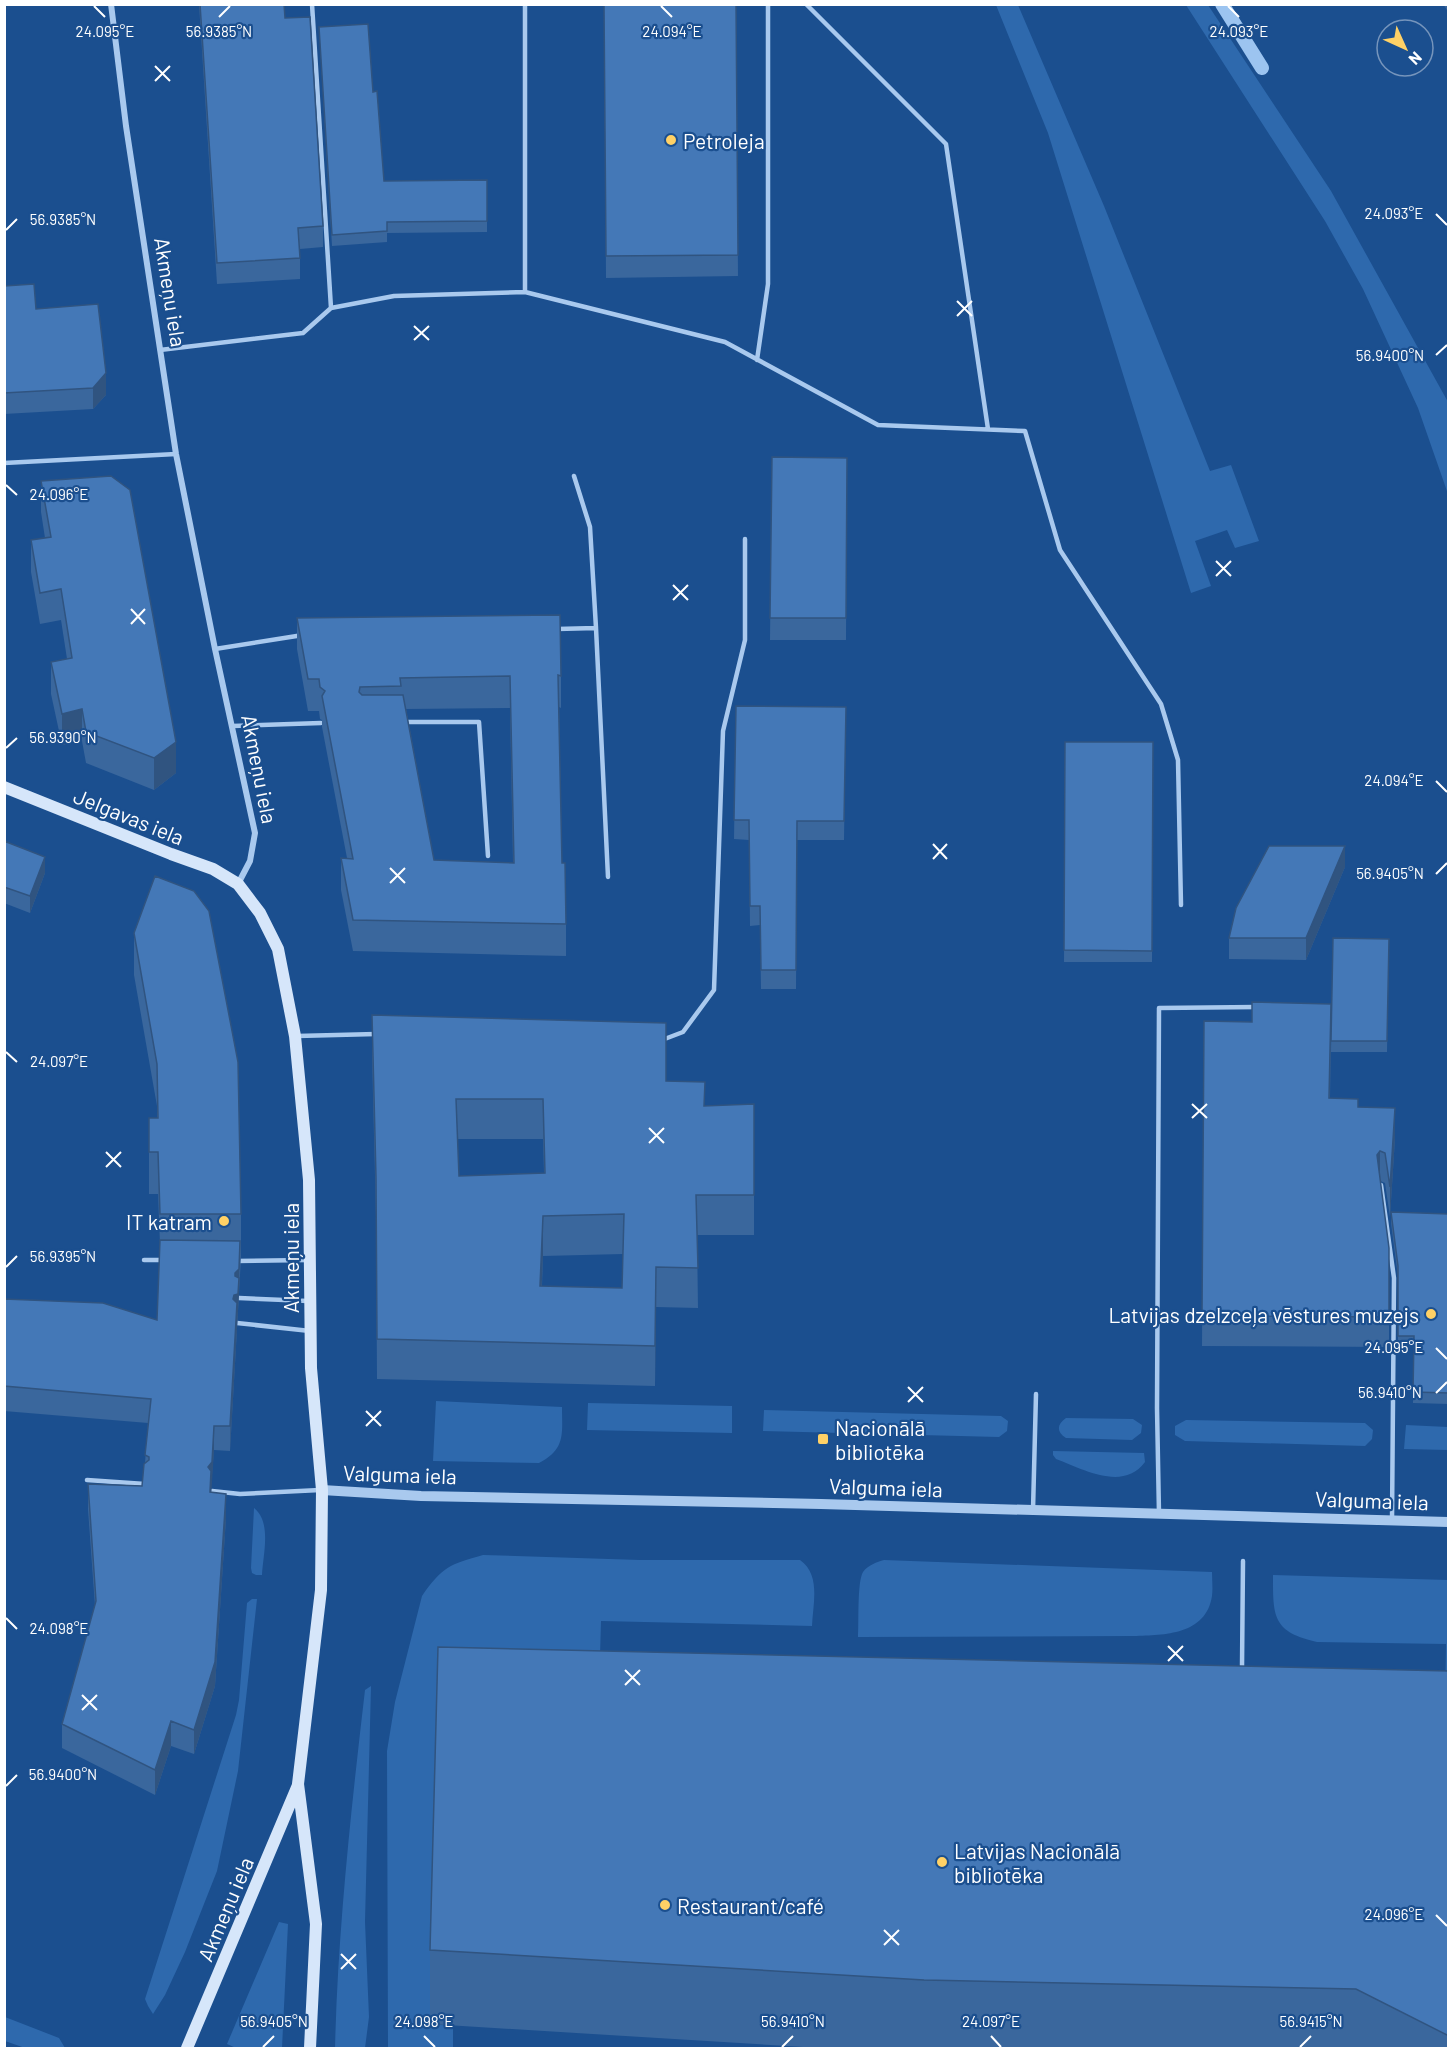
<svg xmlns="http://www.w3.org/2000/svg" width="1453" height="2053" viewBox="0 0 1453 2053" font-family="Barlow,sans-serif">
  <style>
    .green { fill: #2e69ad }
    .lines { fill: none; stroke-linecap: round; stroke-linejoin: round }
    .stream { stroke: #9cc4f0; stroke-width: 14 }
    .service { stroke: #a9c9ee; stroke-width: 4.5 }
    .minor { stroke: #a9c9ee; stroke-width: 6 }
    .tertiary { stroke: #a9c9ee; stroke-width: 10 }
    .secondary { stroke: #d6e6fa; stroke-width: 12 }
    .wall { fill: #3a679d; fill-rule: evenodd }
    .shaded-wall { fill: #305480 }
    .building { fill: #4478b7; stroke: #305480; stroke-width: 1.5; fill-rule: evenodd }
    .ticks { fill: none; stroke: #fff; stroke-width: 2 }
    .poi-dot { fill: #ffd166; stroke: #1b4f8f; stroke-width: 2 }
    .labels { text-anchor: middle; dominant-baseline: central; stroke-width: 4.5; stroke-linejoin: round; paint-order: stroke }
    .poi-label { font-size: 21px; fill: #fff; stroke: #1b4f8f; text-anchor: start }
    .street-label { font-size: 21px; fill: #fff; stroke: #1b4f8f }
    .ticks-label { font-size: 15px; text-anchor: middle; fill: #fff; stroke: #1b4f8f; stroke-width: 4.5; stroke-linejoin: round; paint-order: stroke }
  </style>
  <rect width="100%" height="100%" fill="#1b4f8f"/>
  <path class="green" d="M996,5H1018L1104,206L1210,471L1231,465L1259,541L1235,548L1227,530L1195,541L1211,586L1191,593L1048,133Z
    M1186,5H1208L1331,191L1448,402V494L1418,408L1363,289L1325,221Z
    M436,1401L562,1407C562,1434 566,1449 539,1463L433,1461Z
    M588,1403L732,1406V1433L587,1430Z
    M764,1410L1001,1416L1008,1421L1007,1431L999,1437L763,1431Z
    M1066,1418L1133,1419L1142,1425L1141,1433L1132,1440L1066,1438C1056,1432 1057,1424 1066,1418Z
    M1186,1420L1365,1423L1373,1430L1372,1439L1365,1446L1185,1441L1175,1435V1426Z
    M1406,1425L1448,1427V1450L1404,1449Z
    M1053,1451L1144,1453L1145,1462C1123,1492 1083,1469 1056,1459L1053,1455Z
    M254,1508C272,1522 263,1555 262,1575H256L252,1573L251,1568Z
    M483,1555L640,1560H800C821,1575 813,1603 812,1626L601,1621L599,1692L430,2024L453,2026V2048H388L387,1751L395,1702L422,1596C442,1567 450,1564 483,1555Z
    M884,1560L1212,1572C1212,1580 1213,1588 1212,1596C1206,1635 1164,1635 1134,1636L858,1637C859,1624 857,1582 863,1572C868,1565 877,1562 884,1560Z
    M1273,1575L1448,1580V1710H1445L1446,1644L1317,1642C1272,1632 1273,1616 1273,1575Z
    M252,1599H257L238,1771L217,1871L185,1952L165,1995L153,2014L148,2006L145,1999L236,1715L239,1700L247,1603Z
    M371,1686L365,1922L369,2017L365,2048H335C338,1929 351,1810 365,1690Z
    M279,1922L288,1924L282,2048H236L227,2044Z
    M5,2017L59,2038L65,2048H25L5,2041Z"/>
  <g class="lines">
    <path class="stream" d="M1222,4L1262,68"/>
    <path class="service" d="M525,4V292
      M806,4L946,144L988,429
      M331,308L394,296L525,292L725,342L878,425L1025,431L1060,550L1161,704L1178,760L1181,905
      M160,350L303,333L331,308L312,4
      M757,360L768,284V4
      M4,463L176,454
      M574,476L590,527L596,628
      M557,629L596,628L608,877
      M215,649L303,635
      M404,722H479L488,856
      M232,726L321,723
      M297,1036L376,1034
      M662,1040L683,1032L714,990L723,731L745,640V539
      M1381,1185L1394,1278L1392,1521
      M144,1260H163
      M235,1261L307,1260
      M239,1298L308,1301
      M237,1323L310,1331
      M87,1480L145,1484
      M212,1491L240,1494L320,1490
      M1033,1510L1036,1394
      M1159,1514L1157,1408L1159,1008L1257,1007
      M1242,1667L1243,1561"/>
    <path class="minor" d="M111,4L126,126L176,454L215,649L255,833L250,861L238,884"/>
    <path class="tertiary" d="M322,1490L421,1496L821,1504L1448,1522"/>
    <path class="secondary" d="M4,787L171,854L213,869L238,884L260,913L278,949L295,1036L309,1180L311,1368L322,1490L321,1590L298,1784L316,1924L310,2048
      M187,2048L298,1785"/>
  </g>
  <path class="wall" d="M199,4H284L285,18L323,226V247L300,249V279L217,284Z
    M604,4H736L738,276L606,278Z
    M1443,4H1449V13Z
    M319,27L373,92L384,181L487,180V232L387,233V242L332,246Z
    M4,286L36,309L106,395L93,409L4,414Z
    M772,457L847,458L846,640H770Z
    M41,481L176,773L154,790L86,763L82,741L62,745L51,694V662L67,659L61,620L40,624L31,572V540L45,538L41,512Z
    M297,618L561,676V708L559,707L562,863L566,924V956L353,951L341,890V858H347L322,727V720L320,719L319,711H308L297,649ZM510,708L513,863L434,860L406,709Z
    M736,706L846,707L844,840H797L796,989H761L760,925L750,926L749,840L734,839Z
    M1065,742H1153L1152,962H1064Z
    M4,841L45,873L30,913L4,903Z
    M1345,867L1306,960L1229,959V938Z
    M134,933L241,1214V1256L239,1294L230,1451L214,1450L211,1487V1492L226,1518L215,1686L194,1754L171,1746L155,1795L62,1748V1724L95,1606L88,1509V1484L142,1486L145,1463L148,1423L4,1411V1299L157,1320L160,1244L158,1194H149V1118H157V1106L134,975Z
    M1333,938L1389,939L1387,1052H1331Z
    M372,1015L666,1081L705,1106L754,1104V1235H697L698,1308L656,1307L655,1386L377,1379L376,1217L372,1055ZM457,1139H543L544,1173L459,1176ZM623,1254L622,1288L542,1286L543,1256Z
    M1204,1021L1252,1022L1331,1034L1330,1098L1358,1107L1395,1138L1390,1217L1385,1183L1380,1181L1389,1248V1347L1202,1346Z
    M1391,1212L1449,1214V1404L1413,1403V1347H1398V1277L1391,1223Z
    M1449,1671V2049H836L430,2024V1950Z"/>
  <path class="shaded-wall" d="M106,373V395L93,409V388Z
    M82,709V741L62,745V714Z
    M176,742V773L154,790V758Z
    M1345,846V867L1306,960V938Z
    M45,857V873L30,913V896Z
    M1395,1108V1138L1390,1217V1187Z
    M1380,1151V1181L1377,1155Z
    M543,1216V1256L540,1326V1286Z
    M240,1241L239,1294L230,1451L233,1299L235,1273Z
    M656,1267V1307L655,1386V1346Z
    M214,1426V1450L210,1516L208,1467Z
    M226,1494V1518L215,1686L194,1754V1730Z
    M171,1721V1746L155,1795V1770Z"/>
  <path class="building" d="M200,4H284L285,18L310,17L323,226L298,228L300,258L217,263Z
    M604,4H736L738,255L606,256Z
    M368,24L373,92L377,91L384,181L487,180V221L387,222V231L332,235L319,27Z
    M34,284L36,309L98,304L106,373L93,388L4,393V286Z
    M772,457L847,458L846,618H770Z
    M111,476L130,490L176,742L154,758L86,732L82,709L62,714L51,662L72,658L61,589L40,593L31,540L51,537L41,481Z
    M560,615L561,676L558,675L562,863H565L566,924L353,920L341,858L353,859L322,696L325,691L320,687L319,679H308L297,618ZM510,676L514,863L434,860L403,695H362L359,692L360,687L401,686L400,678Z
    M736,706L846,707L844,821H797L796,970H761L760,906H750L749,820H734Z
    M1065,742H1153L1152,951L1064,950Z
    M4,841L45,857L30,896L4,887Z
    M1269,846H1345L1306,938H1229L1236,908Z
    M155,876L194,891L209,911L238,1062L241,1214H160L158,1152H149V1118H158L157,1064L134,933Z
    M1333,938L1389,939L1387,1041H1331Z
    M1252,1002L1331,1004L1329,1098L1358,1099V1107L1395,1108L1390,1187L1385,1153L1380,1151L1377,1155L1389,1248V1317L1202,1316L1204,1021L1252,1022Z
    M372,1015L666,1023V1081L705,1082L704,1106L754,1104V1195H696L698,1268L656,1267L655,1346L377,1339L376,1177ZM456,1099H543L545,1173L459,1176ZM624,1214L622,1288L540,1286L543,1216Z
    M1391,1212L1449,1214V1393L1413,1392L1414,1336H1398V1266Z
    M160,1240L240,1241L239,1269L235,1273V1276L239,1278L238,1294L234,1295L233,1299L237,1303L230,1426H214L212,1462L208,1467L211,1471L210,1492L226,1494L215,1662L194,1730L171,1721L155,1770L62,1724L96,1601L88,1484L142,1486L144,1464L149,1460V1457L145,1455L151,1399L4,1386V1299L103,1303L157,1320Z
    M438,1647L1449,1671V2036L1356,1989L924,1980L430,1950Z"/>
  <path class="ticks" d="M94,6L105,17M661,6L672,17M1228,6L1239,17M219,17L230,6M155,66L170,81M155,81L170,66M1436,214L1447,225M6,230L17,219M957,301L972,316M957,316L972,301M414,326L429,340M414,340L429,326M1436,355L1447,345M6,485L17,495M1216,561L1231,576M1216,576L1231,561M673,585L688,600M673,600L688,585M131,609L145,624M131,624L145,609M6,748L17,738M1436,781L1447,792M933,844L947,859M933,859L947,844M390,868L405,883M1436,874L1447,863M390,883L405,868M6,1052L17,1062M1192,1104L1207,1118M1192,1118L1207,1104M649,1128L664,1143M649,1143L664,1128M106,1152L121,1167M106,1167L121,1152M6,1267L17,1256M1436,1348L1447,1359M908,1387L923,1402M1436,1393L1447,1382M908,1402L923,1387M366,1411L381,1426M366,1426L381,1411M6,1618L17,1629M1168,1646L1183,1661M1168,1661L1183,1646M625,1670L640,1685M625,1685L640,1670M82,1695L97,1710M82,1710L97,1695M6,1786L17,1775M1436,1915L1447,1926M884,1930L899,1945M884,1945L899,1930M341,1954L356,1969M341,1969L356,1954M424,2036L435,2047M991,2036L1001,2047M263,2047L274,2036M782,2047L793,2036M1300,2047L1311,2036"/>
  <g class="poi-dot">
    <circle cx="671" cy="140" r="6"/>
    <circle cx="224" cy="1221" r="6"/>
    <circle cx="1431" cy="1314" r="6"/>
    <rect x="817" y="1433" width="12" height="12" rx="3"/>
    <circle cx="942" cy="1862" r="6"/>
    <circle cx="665" cy="1905" r="6"/>
  </g>
  <g class="labels">
    <g class="poi-label">
      <text x="683" y="140">Petroleja</text>
      <text x="212" y="1221" text-anchor="end">IT katram</text>
      <text x="1419" y="1314" text-anchor="end">Latvijas dzelzceļa vēstures muzejs</text>
      <text x="835" y="1427">Nacionālā<tspan x="835" dy="24">bibliotēka</tspan></text>
      <text x="954" y="1850">Latvijas Nacionālā<tspan x="954" dy="24">bibliotēka</tspan></text>
      <text x="677" y="1905">Restaurant/café</text>
    </g>
    <g class="street-label">
      <text transform="translate(171 292) rotate(81)">Akmeņu iela</text>
      <text transform="translate(260 769) rotate(79)">Akmeņu iela</text>
      <text transform="translate(129 816) rotate(22)">Jelgavas iela</text>
      <text transform="translate(290 1258) rotate(-90)">Akmeņu iela</text>
      <text transform="translate(400 1474) rotate(2)">Valguma iela</text>
      <text transform="translate(886 1487) rotate(2)">Valguma iela</text>
      <text transform="translate(1372 1500) rotate(2)">Valguma iela</text>
      <text transform="translate(225 1909) rotate(-67)">Akmeņu iela</text>
    </g>
  </g>
  <g class="ticks-label">
    <text x="105" y="37">24.095°E</text>
    <text x="219" y="37">56.9385°N</text>
    <text x="672" y="37">24.094°E</text>
    <text x="1239" y="37">24.093°E</text>
    <text x="1394" y="219">24.093°E</text>
    <text x="63" y="225">56.9385°N</text>
    <text x="1390" y="361">56.9400°N</text>
    <text x="59" y="500">24.096°E</text>
    <text x="63" y="743">56.9390°N</text>
    <text x="1394" y="786">24.094°E</text>
    <text x="1390" y="879">56.9405°N</text>
    <text x="59" y="1067">24.097°E</text>
    <text x="63" y="1262">56.9395°N</text>
    <text x="1394" y="1353">24.095°E</text>
    <text x="1390" y="1398">56.9410°N</text>
    <text x="59" y="1634">24.098°E</text>
    <text x="63" y="1780">56.9400°N</text>
    <text x="1394" y="1920">24.096°E</text>
    <text x="274" y="2027">56.9405°N</text>
    <text x="424" y="2027">24.098°E</text>
    <text x="793" y="2027">56.9410°N</text>
    <text x="991" y="2027">24.097°E</text>
    <text x="1311" y="2027">56.9415°N</text>
  </g>
  <rect width="1453" height="2053" fill="none" stroke="#ffffff" stroke-width="12"/>
  <g transform="translate(1405 48) rotate(135)"><circle r="28" fill="#1b4f8f" stroke="#7695bc" stroke-width="1.5"/>
  <path d="M0-4.5L10 22L0 15L-10 22Z" fill="#ffd166"/>
  <text y="-9" font-size="16" font-weight="bold" text-anchor="middle" fill="#ffffff">N</text>
  </g>
</svg>
